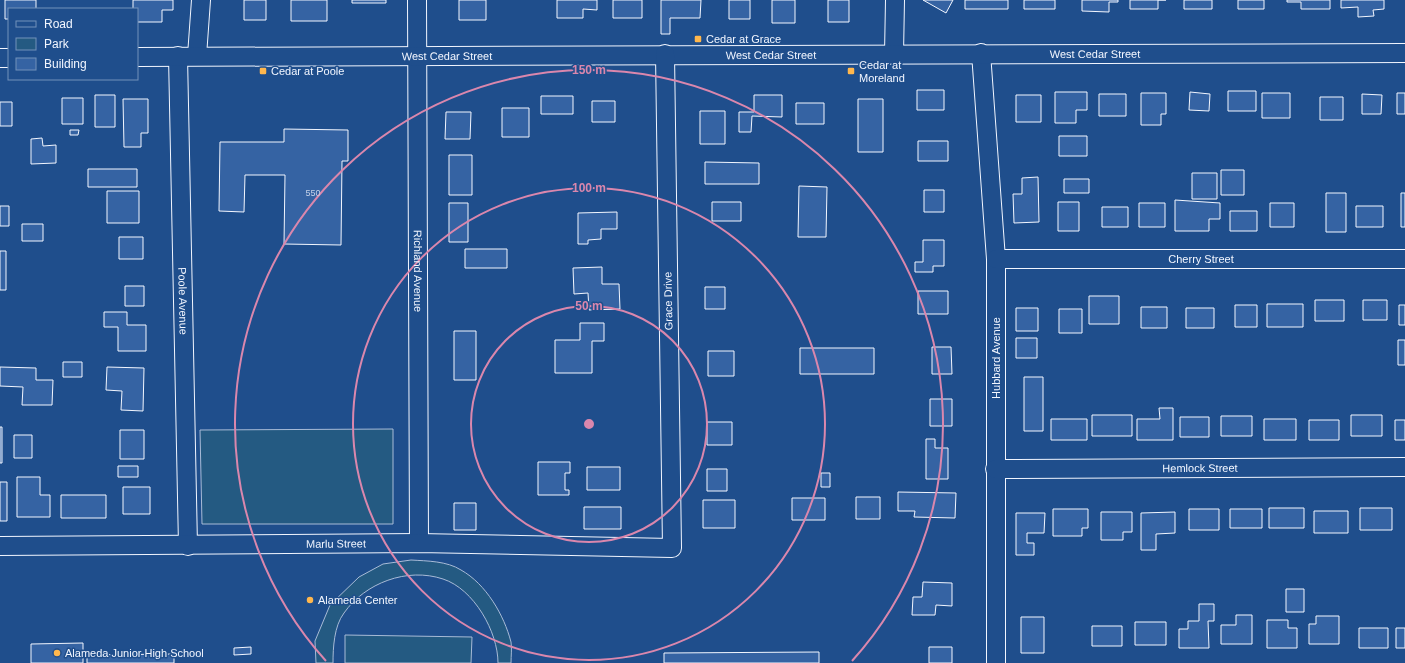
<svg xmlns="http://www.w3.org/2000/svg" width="1405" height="663" viewBox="0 0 1405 663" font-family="Arial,sans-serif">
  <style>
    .green { fill: #245a82; stroke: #a8bbd7 }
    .building { fill: #3563a3; stroke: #f2f6ff }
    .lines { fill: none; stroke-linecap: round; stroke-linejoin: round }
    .minor-casing { stroke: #f2f6ff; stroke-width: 20 }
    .minor { stroke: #1f4e8c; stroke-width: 18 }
    .ring { fill: none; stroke: #da87ad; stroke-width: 2 }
    .poi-dot { fill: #ffb74d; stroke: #1f4e8c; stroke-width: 1.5 }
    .labels { text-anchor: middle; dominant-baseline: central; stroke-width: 3; stroke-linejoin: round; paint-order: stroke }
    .number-label { font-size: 9px; fill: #c3d1e8 }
    .poi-label { font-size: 11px; fill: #f2f6ff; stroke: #1f4e8c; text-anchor: start }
    .street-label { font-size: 11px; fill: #f2f6ff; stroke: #1f4e8c }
    .centre { fill: #da87ad; stroke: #1f4e8c; stroke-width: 2 }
    .ring-label { font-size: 12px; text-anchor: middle; font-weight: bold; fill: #da87ad; stroke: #1f4e8c; stroke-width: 3; stroke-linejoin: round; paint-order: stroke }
  </style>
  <rect width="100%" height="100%" fill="#1f4e8c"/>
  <path class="green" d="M393,429V524H202L200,430Z
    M411,560C427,561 447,561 461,570C486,584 504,615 511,642C512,648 511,656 511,663H498C498,632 474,589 443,579C407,567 365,583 344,613C334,626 333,648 333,663H316L315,641L330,605L359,577L383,564Z
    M345,635L472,637L471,663H345Z"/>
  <path class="building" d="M5,0H36V9H9V19H5Z
    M133,0H173V10H162V22H137V9H133Z
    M244,0H266V20H244Z
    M291,0H327V21H291Z
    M352,0H386V3H352Z
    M459,0H486V20H459Z
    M557,0H597V10L583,9V18H557Z
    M613,0H642V18H613Z
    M661,0H701L700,18H670V34H661Z
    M729,0H750V19H729Z
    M772,0H795V23H772Z
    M828,0H849V22H828Z
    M923,0H953L946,13Z
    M965,0H1008V9H965Z
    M1024,0H1055V9H1024Z
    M1082,0H1118V2H1109V12L1082,11Z
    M1130,0H1166H1158V9H1130Z
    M1184,0H1212V9H1184Z
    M1238,0H1264V9H1238Z
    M1287,0H1330V9H1301V2H1287Z
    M1341,0H1384V9L1373,10L1374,16L1358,17V7L1341,8Z
    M917,90H944V110H917Z
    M1228,91H1256V111H1228Z
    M1055,92H1087V110H1076V123H1055Z
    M1190,92L1210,94L1209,111L1189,110Z
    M1141,93H1166V114H1161V125H1141Z
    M1262,93H1290V118H1262Z
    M1397,93H1405V114H1397Z
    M1099,94H1126V116H1099Z
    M1362,94L1382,95L1381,114H1362Z
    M95,95H115V127H95Z
    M754,95H782V117L752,116L751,132H739V112H754Z
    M1016,95H1041V122H1016Z
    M541,96H573V114H541Z
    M1320,97H1343V120H1320Z
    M62,98H83V124H62Z
    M123,99H148V133H141V147H124Z
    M858,99H883V152H858Z
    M592,101H615V122H592Z
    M0,102H12V126H0Z
    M796,103H824V124H796Z
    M502,108H529V137H502Z
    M700,111H725V144H700Z
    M446,112H471L470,139H445Z
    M284,129L348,130V161H342L341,245L284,244L285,175H245L244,212L219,211L220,142H284Z
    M70,130H79L78,135H70Z
    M1059,136H1087V156H1059Z
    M42,138L43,146L56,145V163L31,164V139Z
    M918,141H948V161H918Z
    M449,155H472V195H449Z
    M705,162L759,163V184H705Z
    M88,169H137V187H88Z
    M1221,170H1244V195H1221Z
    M1192,173H1217V199H1192Z
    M1038,177L1039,222L1014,223L1013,194H1022V178Z
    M1064,179H1089V193H1064Z
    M799,186L827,187L826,237H798Z
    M924,190H944V212H924Z
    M107,191H139V223H107Z
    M1326,193H1346V232H1326Z
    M1401,193H1405V227H1401Z
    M1175,200L1220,203V219H1209V231H1175Z
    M712,202H741V221H712Z
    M1058,202H1079V231H1058Z
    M449,203H468V242H449Z
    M1139,203H1165V227H1139Z
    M1270,203H1294V227H1270Z
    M0,206H9V226H0Z
    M1356,206H1383V227H1356Z
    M1102,207H1128V227H1102Z
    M1230,211H1257V231H1230Z
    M617,212V229H601V239L588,240V244H578V213Z
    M22,224H43V241H22Z
    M119,237H143V259H119Z
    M923,240H944V266H933V272H915V262H923Z
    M465,249H507V268H465Z
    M0,251H6V290H0Z
    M602,267V284H619L620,309L589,310L588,293L574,294L573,268Z
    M125,286H144V306H125Z
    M705,287H725V309H705Z
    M918,291H948V314H918Z
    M1089,296H1119V324H1089Z
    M1315,300H1344V321H1315Z
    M1363,300H1387V320H1363Z
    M1267,304H1303V327H1267Z
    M1235,305H1257V327H1235Z
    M1399,305H1405V325H1399Z
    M1141,307H1167V328H1141Z
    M1016,308H1038V331H1016Z
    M1186,308H1214V328H1186Z
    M1059,309H1082V333H1059Z
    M104,312H127V325H146V351H118V327H104Z
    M580,323H604V341H592V373H555V340H580Z
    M454,331H476V380H454Z
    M1016,338H1037V358H1016Z
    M1398,340H1405V365H1398Z
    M932,347H951L952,374H932Z
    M800,348H874V374H800Z
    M708,351H734V376H708Z
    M63,362H82V377H63Z
    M0,367L36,368V380H53L52,405H22L23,387L0,386Z
    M107,367L144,368L143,411L121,410L122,391L106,390Z
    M1024,377H1043V431H1024Z
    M930,399H952V426H930Z
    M1159,408H1173V440H1137V419H1160Z
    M1092,415H1132V436H1092Z
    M1351,415H1382V436H1351Z
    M1221,416H1252V436H1221Z
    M1180,417H1209V437H1180Z
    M1051,419H1087V440H1051Z
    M1264,419H1296V440H1264Z
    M1309,420H1339V440H1309Z
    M1395,420H1405V440H1395Z
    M707,422H732V445H707Z
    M0,427H2V463H0Z
    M120,430H144V459H120Z
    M14,435H32V458H14Z
    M926,439H935V448H948V479H926Z
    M538,462H570V473H565V490H569V495H538Z
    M118,466H138V477H118Z
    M587,467H620V490H587Z
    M707,469H727V491H707Z
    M821,473H830V487H821Z
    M17,477H40V495H50V517H17Z
    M0,482H7V521H0Z
    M123,487H150V514H123Z
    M898,492L956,493L955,518L914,517L915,511H898Z
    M61,495H106V518H61Z
    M856,497H880V519H856Z
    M792,498H825V520H792Z
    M703,500H735V528H703Z
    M454,503H476V530H454Z
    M584,507H621V529H584Z
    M1269,508H1304V528H1269Z
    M1360,508H1392V530H1360Z
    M1053,509H1088V528H1082V536H1053Z
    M1189,509H1219V530H1189Z
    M1230,509H1262V528H1230Z
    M1314,511H1348V533H1314Z
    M1101,512H1132V532H1123V540H1101Z
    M1175,512V533L1156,534V550H1141V513Z
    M1016,513H1045L1044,533H1027V543H1034V555H1016Z
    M923,582L952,583V606L936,605L935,615H912L913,597H922Z
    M1286,589H1304V612H1286Z
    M1199,604H1214V621H1208L1209,648H1179V629H1188V621H1199Z
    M1236,615H1252V644H1221V625H1236Z
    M1316,616H1339V644H1309V624H1316Z
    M1021,617H1044V653H1021Z
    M1267,620H1288V628H1297V648H1267Z
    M1135,622H1166V645H1135Z
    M1092,626H1122V646H1092Z
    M1359,628H1388V648H1359Z
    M1396,628H1405V648H1396Z
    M83,643V663H31V644Z
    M251,647V654L234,655V648Z
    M929,647H952V663H929Z
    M819,652V663H664V653Z
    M174,654V663H87V655Z"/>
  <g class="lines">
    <g class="minor-casing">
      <g id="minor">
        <path id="s1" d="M417,0L419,543"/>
        <path d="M981,53L996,259V663"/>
        <path d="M894,54L895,0"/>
        <path id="s2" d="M178,56L188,546"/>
        <path d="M197,56L201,0"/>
        <path id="s3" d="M137,57L1405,53"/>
        <path d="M0,58H9"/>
        <path id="s4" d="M996,259H1405"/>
        <path id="s5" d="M995,469L1405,467"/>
        <path id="s6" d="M0,546L419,543L672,548L665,54"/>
      </g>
    </g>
    <use href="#minor" class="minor"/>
  </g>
  <g class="ring">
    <circle cx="589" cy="424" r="118"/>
    <circle cx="589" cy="424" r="236"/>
    <path d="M326 661A354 354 0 1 1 852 661"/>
  </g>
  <g class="poi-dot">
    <rect x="694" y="35" width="8" height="8" rx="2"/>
    <rect x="259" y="67" width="8" height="8" rx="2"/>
    <rect x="847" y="67" width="8" height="8" rx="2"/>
    <circle cx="310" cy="600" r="4"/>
    <circle cx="57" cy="653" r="4"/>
  </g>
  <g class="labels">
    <g class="number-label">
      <text x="313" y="193">550</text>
    </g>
    <g class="poi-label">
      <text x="706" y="39">Cedar at Grace</text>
      <text x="859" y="65">Cedar at<tspan x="859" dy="13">Moreland</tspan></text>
      <text x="271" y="71">Cedar at Poole</text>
      <text x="318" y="600">Alameda Center</text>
      <text x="65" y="653">Alameda Junior High School</text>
    </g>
    <g class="street-label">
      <text stroke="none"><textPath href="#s3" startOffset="958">West Cedar Street</textPath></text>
      <text stroke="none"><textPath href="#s3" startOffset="634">West Cedar Street</textPath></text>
      <text stroke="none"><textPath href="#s3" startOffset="310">West Cedar Street</textPath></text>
      <text stroke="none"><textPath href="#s4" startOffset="205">Cherry Street</textPath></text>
      <text stroke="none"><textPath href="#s1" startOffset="271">Richland Avenue</textPath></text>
      <text stroke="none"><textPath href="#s2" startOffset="245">Poole Avenue</textPath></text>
      <text transform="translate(668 301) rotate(-91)">Grace Drive</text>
      <text transform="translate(996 358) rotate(-90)">Hubbard Avenue</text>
      <text stroke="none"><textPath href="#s5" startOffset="205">Hemlock Street</textPath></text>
      <text stroke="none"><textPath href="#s6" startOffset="336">Marlu Street</textPath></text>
    </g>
  </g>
  <circle cx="589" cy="424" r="6" class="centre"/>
  <g class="ring-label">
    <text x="589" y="74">150 m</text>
    <text x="589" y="192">100 m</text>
    <text x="589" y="310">50 m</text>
  </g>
  <rect x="8" y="8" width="130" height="72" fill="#1f4e8c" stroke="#7391ba"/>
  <rect x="16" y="21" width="20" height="6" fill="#1f4e8c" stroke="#7391ba"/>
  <text x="44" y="28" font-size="12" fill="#f2f6ff">Road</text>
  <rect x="16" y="38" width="20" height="12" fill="#245a82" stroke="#7391ba"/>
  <text x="44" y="48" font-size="12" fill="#f2f6ff">Park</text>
  <rect x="16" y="58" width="20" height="12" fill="#3563a3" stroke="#7391ba"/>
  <text x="44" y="68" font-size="12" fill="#f2f6ff">Building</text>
</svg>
